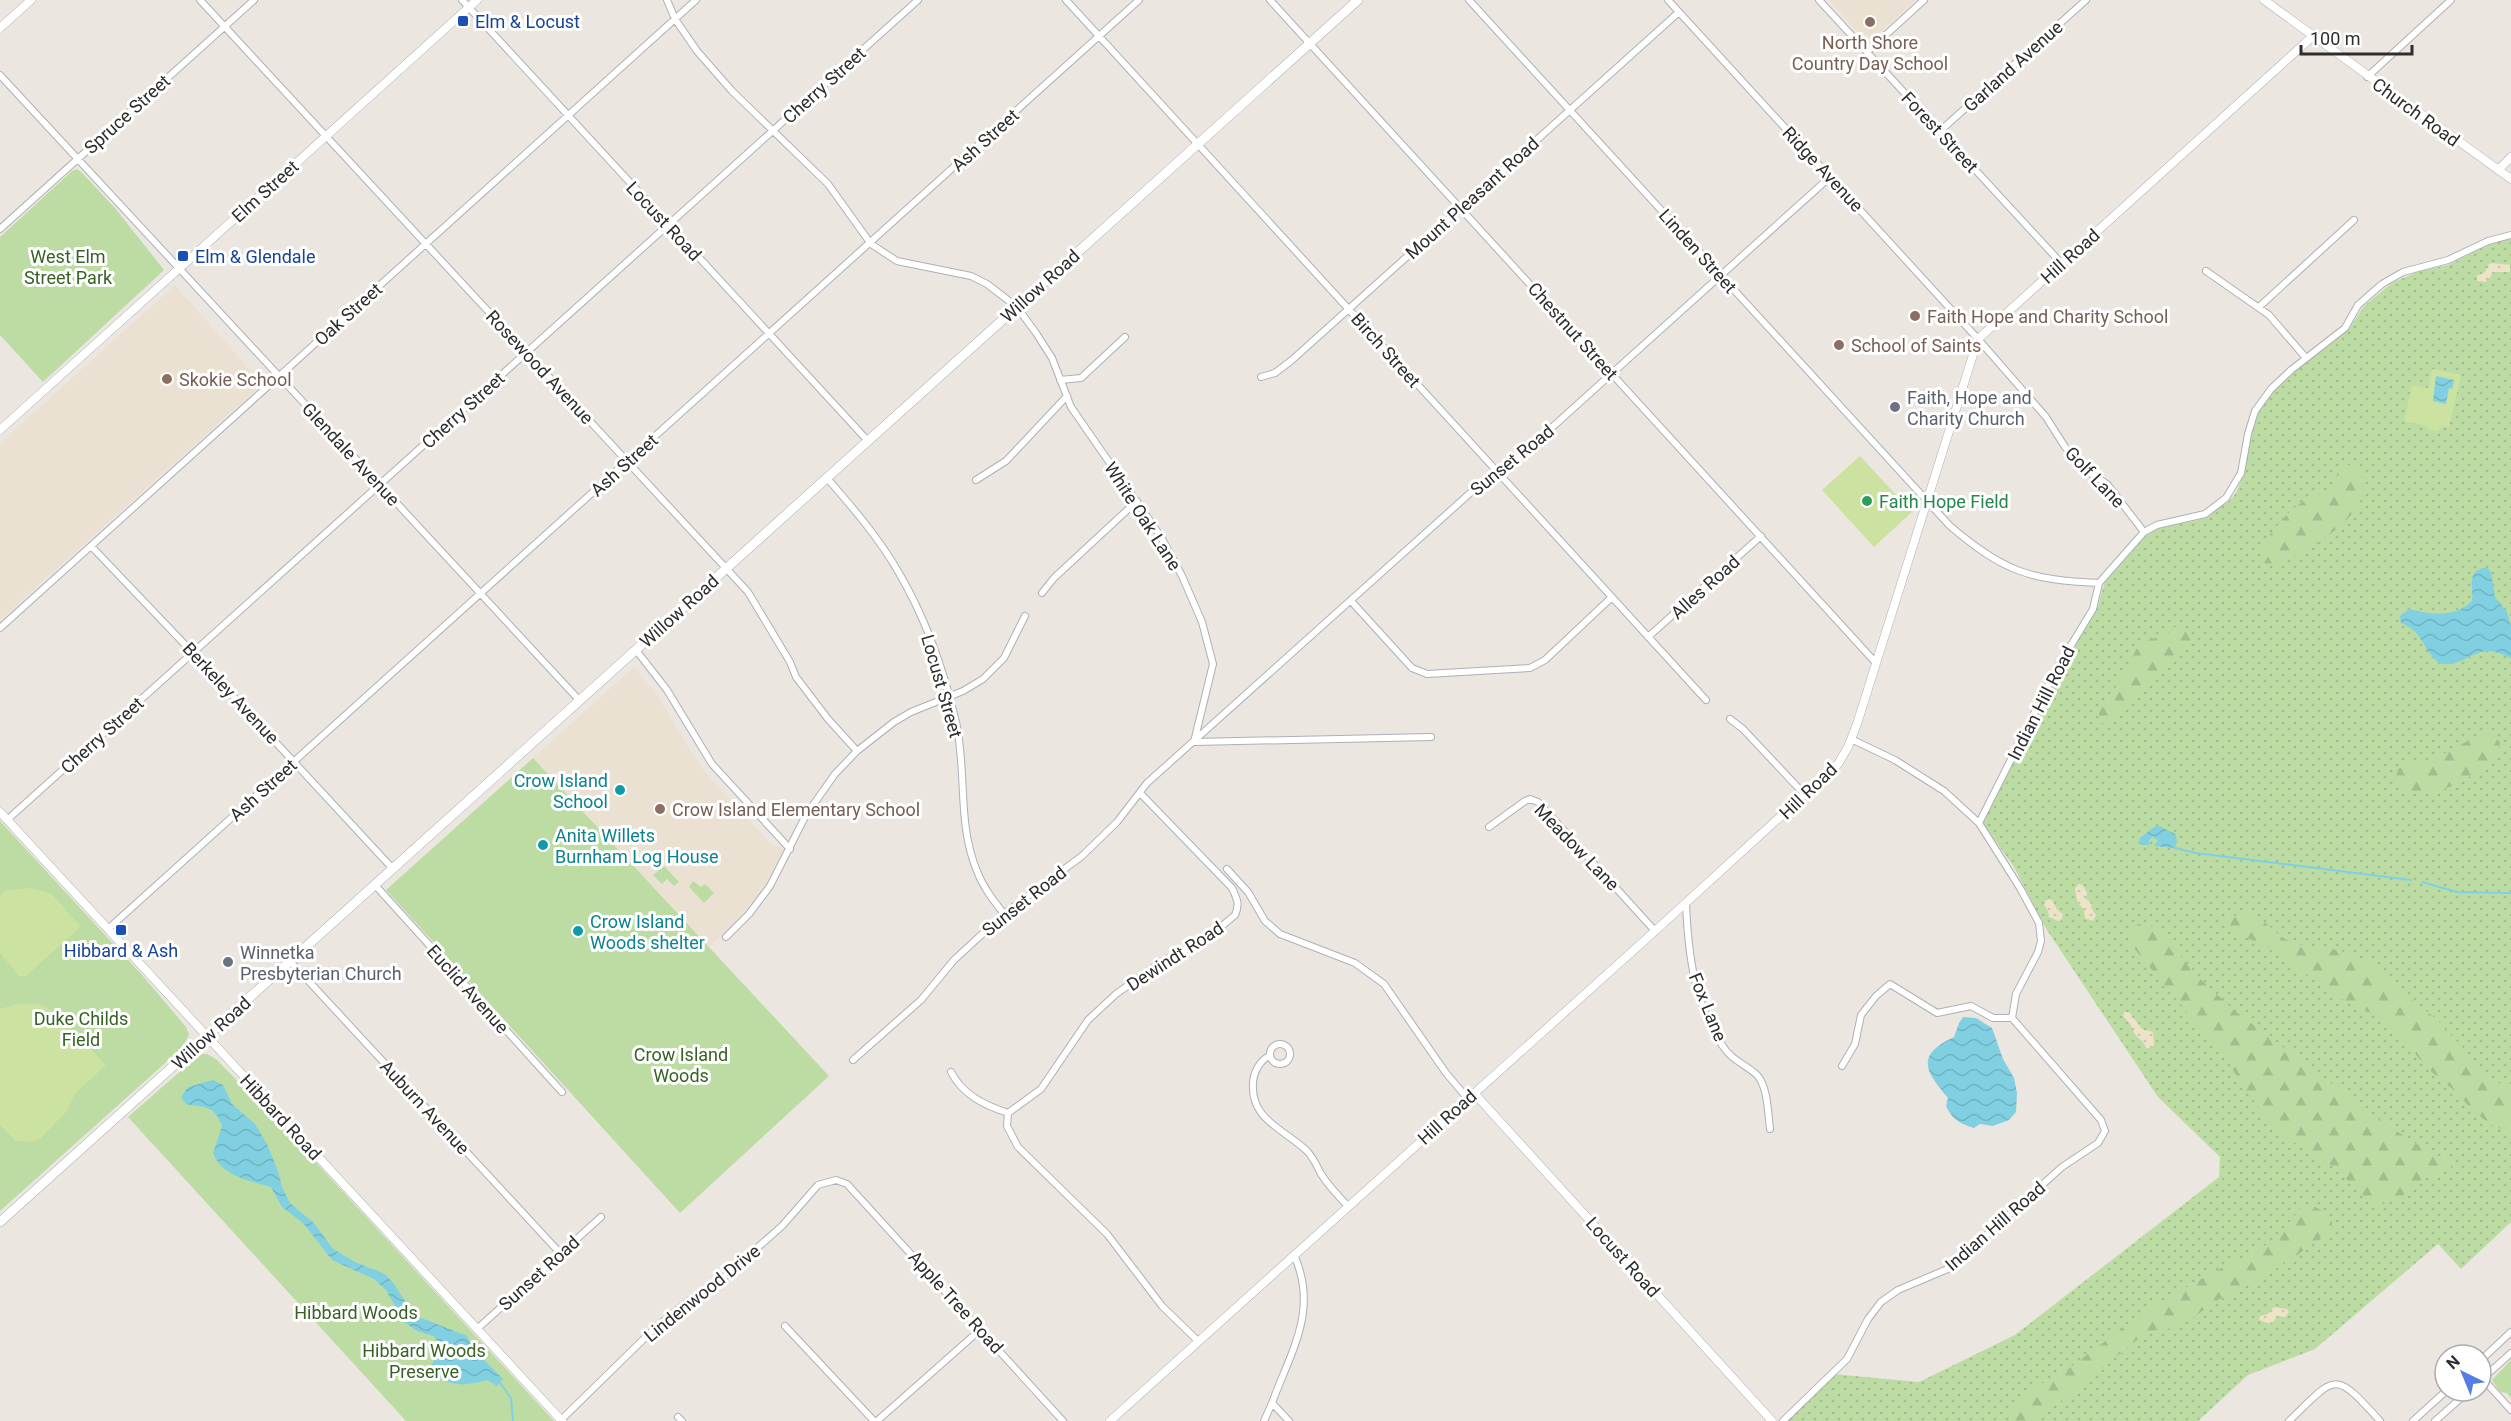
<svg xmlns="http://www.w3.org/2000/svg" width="2511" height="1421" viewBox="0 0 2511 1421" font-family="Roboto,sans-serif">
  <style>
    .education { fill: #ebe1d3 }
    .grass { fill: url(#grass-dots) }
    .forest { fill: url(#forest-firs) }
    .sand { fill: url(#sand-dots) }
    .park { fill: #bcdca4 }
    .pitch { fill: #cce2a1 }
    .water { fill: url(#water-waves) }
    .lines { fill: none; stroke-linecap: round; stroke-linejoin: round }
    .stream { stroke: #81d0e1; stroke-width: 2 }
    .minor-casing { stroke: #adb0b7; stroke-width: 8 }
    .tertiary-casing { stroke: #adb0b7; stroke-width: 9 }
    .secondary-casing { stroke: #adb0b7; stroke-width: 10 }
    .minor { stroke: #fff; stroke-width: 6 }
    .tertiary { stroke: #fff; stroke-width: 8 }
    .secondary { stroke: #fff; stroke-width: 9 }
    .transit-dot { fill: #1a4fb4; stroke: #fff; stroke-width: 2 }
    .education-dot { fill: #8d6e63; stroke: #fff; stroke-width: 2 }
    .worship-dot { fill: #6b7280; stroke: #fff; stroke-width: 2 }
    .leisure-dot { fill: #2e9e5b; stroke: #fff; stroke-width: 2 }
    .culture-dot { fill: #0f9aa8; stroke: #fff; stroke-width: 2 }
    .labels { text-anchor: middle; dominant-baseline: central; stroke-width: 6; stroke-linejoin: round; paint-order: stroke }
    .transit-label { font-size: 18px; fill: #164399; stroke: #fff; text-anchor: start }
    .education-label { font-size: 18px; fill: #785e54; stroke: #fff; text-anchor: start }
    .street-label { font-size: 18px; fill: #2d2d2d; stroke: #fff }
    .park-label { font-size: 18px; fill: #376224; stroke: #fff }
    .worship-label { font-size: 18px; fill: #5b616d; stroke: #fff; text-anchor: start }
    .leisure-label { font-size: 18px; fill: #27864d; stroke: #fff; text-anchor: start }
    .culture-label { font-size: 18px; fill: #0d838f; stroke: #fff; text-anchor: start }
  </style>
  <defs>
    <pattern id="grass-dots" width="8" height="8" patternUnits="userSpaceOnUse" patternTransform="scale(1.5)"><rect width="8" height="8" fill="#bcdca4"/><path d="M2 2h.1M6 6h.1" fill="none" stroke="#a2bd8e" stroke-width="1.8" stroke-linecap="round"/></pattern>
    <pattern id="forest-firs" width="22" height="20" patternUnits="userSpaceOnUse" patternTransform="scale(1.5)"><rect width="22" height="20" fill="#bcdca4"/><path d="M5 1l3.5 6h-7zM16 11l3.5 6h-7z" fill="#a2bd8e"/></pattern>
    <pattern id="sand-dots" width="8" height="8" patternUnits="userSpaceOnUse" patternTransform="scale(1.5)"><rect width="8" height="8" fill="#ede4c8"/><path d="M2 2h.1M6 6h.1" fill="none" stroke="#ccc4ac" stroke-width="1.8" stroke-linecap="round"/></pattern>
    <pattern id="water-waves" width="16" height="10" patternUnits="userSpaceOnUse" patternTransform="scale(1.5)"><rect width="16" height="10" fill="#81d0e1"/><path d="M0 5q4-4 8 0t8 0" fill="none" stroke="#70b3c1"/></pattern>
  </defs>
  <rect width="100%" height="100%" fill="#ece6e1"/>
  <path class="education" d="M1829,0H1915L1868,44Z
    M175,285L262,384L0,620V443Z
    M634,667L656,693L694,756L710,778L772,845L783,848V855L779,863L756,899L734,924L709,947L533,758Z"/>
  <path class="grass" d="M2511,239V1222L2461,1269L2438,1244L2315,1349L2248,1375L2198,1421H1787L1833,1374L1919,1382L2015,1335L2219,1177L2220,1157L2158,1097L2045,927L2014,867L1984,825V819L2062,667L2098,606L2105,581L2147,535L2161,527L2199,520L2228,502L2236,493L2244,473L2248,444L2255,420L2260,409L2274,391L2295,370L2349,329L2364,306L2392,283L2419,271L2448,265L2490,244Z"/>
  <path class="forest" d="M2350,465C2403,497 2292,570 2262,563L2260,550C2269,534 2288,510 2304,501C2323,488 2333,501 2338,469Z
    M2175,627C2184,627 2189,629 2192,638C2185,650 2172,659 2162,669C2143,688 2128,710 2104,724L2099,720V709L2119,683L2137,648L2144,641L2166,635Z
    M2490,734L2500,742L2499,755C2485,770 2437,799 2415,794C2408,792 2400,786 2395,781L2398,769C2410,760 2420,763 2433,758C2452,752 2471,735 2490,734Z
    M2242,914H2255L2283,938L2296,944L2338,950L2365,960L2436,1019L2492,1079L2511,1090V1132L2504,1131L2492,1125L2475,1113L2456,1092L2427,1068L2403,1039L2379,1017L2342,999L2268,948L2227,928L2226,918Z
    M2145,922L2163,935L2199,978L2235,1011L2384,1123L2423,1148L2451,1162V1169L2429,1175L2399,1198L2375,1207L2335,1168L2299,1146L2273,1126L2243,1087L2228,1061L2128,941V932L2136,925Z
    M2313,1206L2323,1211L2332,1219V1229L2292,1259L2256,1281L2218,1300L2187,1322L2174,1328L2155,1330L2134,1342L2075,1391L2033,1421H2012V1408L2020,1399L2041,1384L2064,1372L2151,1307L2232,1262L2256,1252L2277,1237L2302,1207Z"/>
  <path class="sand" d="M2492,263L2510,265V272H2494L2486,282L2477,281V276L2485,272L2488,265Z
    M2078,884L2083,885L2087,893L2086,899L2092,903L2091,908L2096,915L2093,921L2085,918L2084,909L2078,904L2075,889Z
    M2049,899L2053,901L2057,910L2063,914L2061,922L2049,917L2048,911L2044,905L2045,901Z
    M2125,1011L2130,1013L2142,1029L2153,1032L2154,1044L2152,1048H2146C2143,1038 2137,1040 2134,1032C2129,1021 2131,1025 2123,1016Z
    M2274,1307L2287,1309L2289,1312L2285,1317L2278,1316L2271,1324L2259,1320L2260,1316L2268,1314Z"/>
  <path class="park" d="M77,169L82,173L115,208L164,270L43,382L0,335V237L72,171Z
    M533,758L829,1076L680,1213L386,890Z
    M0,821L142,975L186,1027L189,1035L183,1047L0,1211Z
    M664,866L679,882L674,886L667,879L662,884L653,875Z
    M693,881L701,887L705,884L714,893L704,903L689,887Z
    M200,1054H207L216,1059L311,1157L554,1421H406L128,1117Z
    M2511,1360V1398L2507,1393L2500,1392L2492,1380Z"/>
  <path class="pitch" d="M2432,369L2461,375L2449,427L2444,426L2437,431L2429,430L2426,426L2404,421L2412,385L2428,388Z
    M1860,456L1912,512L1874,547L1822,490Z
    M30,888L50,893L81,926L26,976H19L0,953V896L5,891Z
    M17,1004H39L55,1012L106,1065L75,1094L66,1112L40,1139L32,1142L15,1141L0,1124V1009Z"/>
  <path class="water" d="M2436,376L2454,380L2452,389L2449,388L2446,404L2433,401Z
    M2486,567L2491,572L2495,597L2507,612L2511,626V658C2504,655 2496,651 2488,651C2470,652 2458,669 2439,663C2421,648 2424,632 2401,623L2400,616L2409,609C2431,615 2454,618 2472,601C2474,587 2465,572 2486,567Z
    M2157,825L2175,834L2177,840L2175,848L2154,846L2158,840L2153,837L2149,840V845L2138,844L2140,838Z
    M1963,1017L1976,1018L1992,1028L2003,1059L2014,1078L2017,1093L2016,1112L2009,1120L1993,1126L1980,1124L1974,1128C1961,1124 1952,1120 1946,1106L1948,1098C1925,1071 1915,1055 1954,1037L1959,1023Z
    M213,1080L223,1085L232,1104L255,1124L267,1144L278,1171L282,1187L290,1203L314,1223L333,1249L355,1262L385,1274L394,1284L414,1315L467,1336L474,1350L503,1379L497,1386L487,1380C470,1385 453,1387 437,1377L431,1365L439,1354L440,1344L433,1336L417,1331L404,1322L386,1290L374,1279L332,1260L303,1223L282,1207L271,1187C249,1180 222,1177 213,1153L222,1126C214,1105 206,1108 186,1104L181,1097L188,1087Z"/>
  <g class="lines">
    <path class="stream" d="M2175,848L2196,853L2411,880
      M2422,882L2457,892L2511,893
      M498,1380L511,1398L513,1421"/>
    <g class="minor-casing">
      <path id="minor" d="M200,0L748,592L790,662L796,677L828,719L857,751
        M462,0L868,441
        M667,0L675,19L697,51L732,91L828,184L871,244L897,261L971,276L987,284L1017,307L1036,333L1052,358L1071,407L1161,537L1182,576L1202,622L1213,664L1194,742L1431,737
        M1066,0L1706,700
        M1270,0L1876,663
        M1469,0L1950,526C2004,572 2030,580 2099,583
        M1668,0L1978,339L2046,417L2065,447L2085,470L2107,484L2144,532
        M1819,0L2062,264
        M1867,52L1924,0
        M0,75L580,701
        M2367,77L2451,0
        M1940,131L2086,0
        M0,229L254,0
        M2206,271L2269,315L2306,358
        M2259,307L2354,220
        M1261,377L1275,373L1292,360L1679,12
        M1060,380L1081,378L1125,337
        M827,478C853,508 879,538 899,573C926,619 944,671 956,722C967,771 957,824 977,871C983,887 993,900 1004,914
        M976,480L1006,461L1067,396
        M91,546L193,653L393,869
        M1042,593L1054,578L1137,501
        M1351,601L1412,668L1427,674L1530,668L1545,660L1612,597
        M0,628L696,0
        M1648,637L1761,536
        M636,650L667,690L712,764L790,849
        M1730,719L1743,729L1805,795
        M7,820L918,0
        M1979,823L2056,670L2093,609L2099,583L2144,532L2157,525L2205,514L2226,498L2241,473L2248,434L2255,411L2271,389L2291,370L2345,328L2358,305L2382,284L2403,272L2448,260L2488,241L2511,235
        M1489,827L1525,801L1530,799L1538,802L1655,931
        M1227,869L1248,892L1265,921L1280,934L1355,963L1384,984L1446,1073L1468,1099
        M375,885L562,1092
        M1686,903C1688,953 1694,1003 1722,1045C1731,1060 1745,1064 1757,1075C1768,1087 1768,1114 1770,1129
        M108,929L1139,0
        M726,937L749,914L770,886L806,815L835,774L857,751L894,722L911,712L963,691L983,679L1004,658L1025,616
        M290,961L560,1253
        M1270 1054a10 10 0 1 1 20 0a10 10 0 1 1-20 0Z
        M1269,1056C1260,1061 1254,1071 1253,1082C1250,1120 1284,1129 1307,1151C1313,1157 1317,1166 1321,1174C1329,1186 1338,1196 1348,1206
        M853,1060L921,1000L954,960L1004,914L1082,856L1117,822L1147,783L1488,477L1508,467L1830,177
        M1842,1066L1855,1044L1861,1015L1876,996L1890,984L1937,1013L1971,1006L1993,1018H2012
        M951,1072C963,1095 984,1105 1008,1113L1007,1126L1018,1147L1107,1234L1162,1306L1198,1341
        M1008,1113L1041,1089L1088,1020L1116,994L1161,962L1204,941L1235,915C1240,904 1237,899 1232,888L1141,794
        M785,1326L874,1421
        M477,1329L601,1217
        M2481,1360L2511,1332
        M2483,1379L2511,1410
        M2481,1380L2511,1353
        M678,1417L682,1421
        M561,1420L655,1328L687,1302L723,1278L782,1226L818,1185L836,1180L847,1184L1063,1421
        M877,1421L981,1329
        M1264,1421L1272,1403
        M1289,1421L1272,1403C1291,1351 1319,1310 1294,1255
        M1783,1421L1847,1359L1868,1319L1881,1302L1898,1290L1950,1268L2062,1167L2098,1143L2105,1131L2101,1120L2012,1018L2016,994L2038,952L2041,941L2039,923L2020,888L1979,823L1944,791L1895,760L1851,739
        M2289,1421C2337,1375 2333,1369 2380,1421
        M2413,1421L2446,1391
        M2435,1421L2469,1391"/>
    </g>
    <g class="tertiary-casing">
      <path id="tertiary" d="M2264,0L2511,179
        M0,28L31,0
        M2498,170L2511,157
        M0,430L477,0
        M0,812L562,1421
        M1474,1093L1772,1421
        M1110,1421L1655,931L1838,764L1848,747L1857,724L1978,339L2313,36"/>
    </g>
    <g class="secondary-casing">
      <path id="secondary" d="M0,1222L1358,0"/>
    </g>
    <use href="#minor" class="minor"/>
    <use href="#tertiary" class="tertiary"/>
    <use href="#secondary" class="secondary"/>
  </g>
  <g class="transit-dot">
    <rect x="457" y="15" width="12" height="12" rx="3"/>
    <rect x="177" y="250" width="12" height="12" rx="3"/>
    <rect x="115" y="924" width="12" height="12" rx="3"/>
  </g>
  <g class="education-dot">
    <circle cx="1870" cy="22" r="6"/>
    <circle cx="1915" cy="316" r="6"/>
    <circle cx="1839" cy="345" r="6"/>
    <circle cx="167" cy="379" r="6"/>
    <circle cx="660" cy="809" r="6"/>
  </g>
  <g class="worship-dot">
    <circle cx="1895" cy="407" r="6"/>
    <circle cx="228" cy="962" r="6"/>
  </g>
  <circle class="leisure-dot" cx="1867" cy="501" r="6"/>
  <g class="culture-dot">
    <circle cx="620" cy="790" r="6"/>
    <circle cx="543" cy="845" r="6"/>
    <circle cx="578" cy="931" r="6"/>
  </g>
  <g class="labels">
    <g class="transit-label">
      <text x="475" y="21">Elm &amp; Locust</text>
      <text x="195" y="256">Elm &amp; Glendale</text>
      <text x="121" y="950" text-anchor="middle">Hibbard &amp; Ash</text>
    </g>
    <g class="education-label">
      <text x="1870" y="42" text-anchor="middle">North Shore<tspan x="1870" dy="21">Country Day School</tspan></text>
      <text x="1927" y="316">Faith Hope and Charity School</text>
      <text x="1851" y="345">School of Saints</text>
      <text x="179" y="379">Skokie School</text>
      <text x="672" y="809">Crow Island Elementary School</text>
    </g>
    <g class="street-label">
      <text transform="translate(2013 66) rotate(-42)">Garland Avenue</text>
      <text transform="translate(824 85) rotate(-42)">Cherry Street</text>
      <text transform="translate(2416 112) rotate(36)">Church Road</text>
      <text transform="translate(127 114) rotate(-42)">Spruce Street</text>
      <text transform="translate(1940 132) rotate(47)">Forest Street</text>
      <text transform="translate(985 140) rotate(-42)">Ash Street</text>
      <text transform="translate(1823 169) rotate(47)">Ridge Avenue</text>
      <text transform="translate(265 191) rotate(-42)">Elm Street</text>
      <text transform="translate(1472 198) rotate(-42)">Mount Pleasant Road</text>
      <text transform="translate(664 221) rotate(47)">Locust Road</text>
      <text transform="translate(1698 251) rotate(48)">Linden Street</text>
      <text transform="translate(2070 256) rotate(-42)">Hill Road</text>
      <text transform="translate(1040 286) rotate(-42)">Willow Road</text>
      <text transform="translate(348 314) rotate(-42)">Oak Street</text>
      <text transform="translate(1573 331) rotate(48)">Chestnut Street</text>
      <text transform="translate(1386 350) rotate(48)">Birch Street</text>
      <text transform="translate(540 367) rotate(47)">Rosewood Avenue</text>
      <text transform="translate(463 410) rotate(-42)">Cherry Street</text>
      <text transform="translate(351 454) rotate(47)">Glendale Avenue</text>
      <text transform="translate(1512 460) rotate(-39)">Sunset Road</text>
      <text transform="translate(624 465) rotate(-42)">Ash Street</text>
      <text transform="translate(2095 477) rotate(46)">Golf Lane</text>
      <text transform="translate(1143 516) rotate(57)">White Oak Lane</text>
      <text transform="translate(1705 587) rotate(-42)">Alles Road</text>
      <text transform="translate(679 611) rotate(-42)">Willow Road</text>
      <text transform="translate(942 686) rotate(74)">Locust Street</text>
      <text transform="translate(231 693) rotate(47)">Berkeley Avenue</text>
      <text transform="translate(2041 703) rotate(-63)">Indian Hill Road</text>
      <text transform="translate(102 735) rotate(-42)">Cherry Street</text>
      <text transform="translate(263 790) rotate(-42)">Ash Street</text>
      <text transform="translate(1808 791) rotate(-44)">Hill Road</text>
      <text transform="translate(1577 847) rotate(46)">Meadow Lane</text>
      <text transform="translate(1024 901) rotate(-38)">Sunset Road</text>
      <text transform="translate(1175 956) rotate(-33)">Dewindt Road</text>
      <text transform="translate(468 989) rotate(48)">Euclid Avenue</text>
      <text transform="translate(1708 1007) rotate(68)">Fox Lane</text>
      <text transform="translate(211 1033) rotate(-42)">Willow Road</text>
      <text transform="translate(425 1107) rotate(47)">Auburn Avenue</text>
      <text transform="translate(281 1117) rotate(47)">Hibbard Road</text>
      <text transform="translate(1447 1117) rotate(-42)">Hill Road</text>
      <text transform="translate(1995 1226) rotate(-41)">Indian Hill Road</text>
      <text transform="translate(1623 1257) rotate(48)">Locust Road</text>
      <text transform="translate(539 1273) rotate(-42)">Sunset Road</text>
      <text transform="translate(702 1293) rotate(-39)">Lindenwood Drive</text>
      <text transform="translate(956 1302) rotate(48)">Apple Tree Road</text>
    </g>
    <g class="park-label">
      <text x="68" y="256">West Elm<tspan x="68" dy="21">Street Park</tspan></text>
      <text x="81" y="1018">Duke Childs<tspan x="81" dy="21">Field</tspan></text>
      <text x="681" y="1054">Crow Island<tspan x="681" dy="21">Woods</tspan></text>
      <text x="356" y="1312">Hibbard Woods</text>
      <text x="424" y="1350">Hibbard Woods<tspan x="424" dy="21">Preserve</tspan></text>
    </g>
    <g class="worship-label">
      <text x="1907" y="397">Faith, Hope and<tspan x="1907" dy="21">Charity Church</tspan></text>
      <text x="240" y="952">Winnetka<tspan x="240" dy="21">Presbyterian Church</tspan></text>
    </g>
    <g class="leisure-label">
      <text x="1879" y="501">Faith Hope Field</text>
    </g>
    <g class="culture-label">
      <text x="608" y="780" text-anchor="end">Crow Island<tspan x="608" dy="21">School</tspan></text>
      <text x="555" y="835">Anita Willets<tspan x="555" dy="21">Burnham Log House</tspan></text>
      <text x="590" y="921">Crow Island<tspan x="590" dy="21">Woods shelter</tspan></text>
    </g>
  </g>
  <g transform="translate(2463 1373) rotate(317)"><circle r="28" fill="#ffffff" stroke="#ababab" stroke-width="1.5"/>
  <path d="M0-4.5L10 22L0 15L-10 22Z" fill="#557de5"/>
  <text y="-9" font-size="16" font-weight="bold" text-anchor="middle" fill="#2d2d2d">N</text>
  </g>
  <path d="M2301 45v9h111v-9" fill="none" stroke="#2d2d2d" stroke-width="3"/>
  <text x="2310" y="45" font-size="18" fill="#2d2d2d" stroke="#ffffff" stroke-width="4.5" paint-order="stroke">100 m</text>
</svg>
